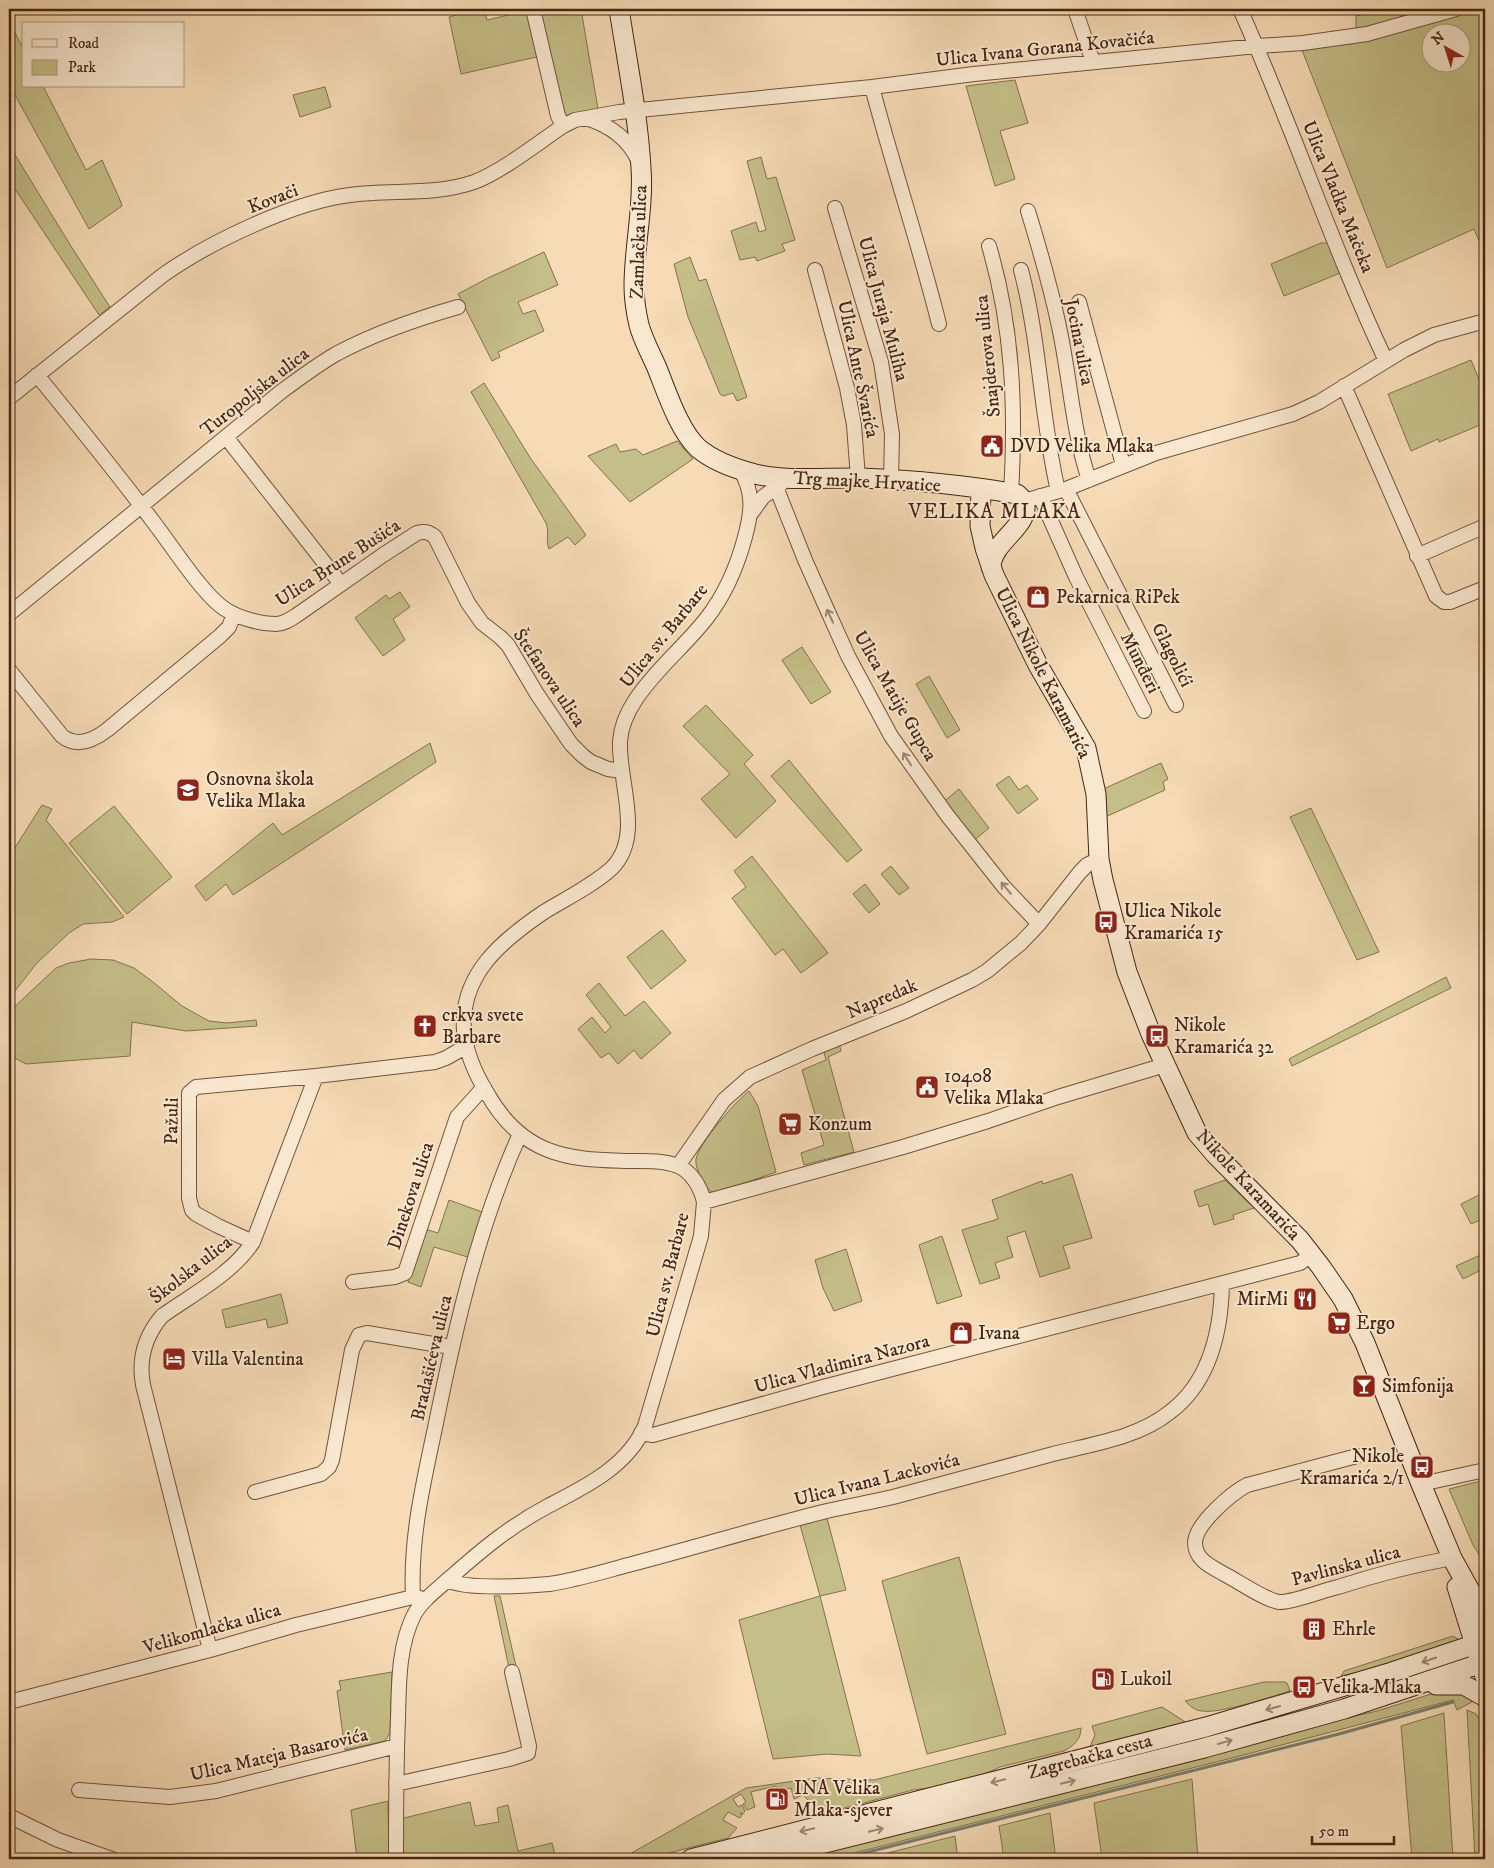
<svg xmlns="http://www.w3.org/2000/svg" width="1494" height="1868" viewBox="0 0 1494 1868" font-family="'IM FELL DW Pica',serif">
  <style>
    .green { fill: #c4be88; stroke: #85714e; fill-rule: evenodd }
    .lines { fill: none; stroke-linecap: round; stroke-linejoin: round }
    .stream { stroke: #7a7f70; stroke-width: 3 }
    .street-casing { stroke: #72523c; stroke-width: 16 }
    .secondary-casing { stroke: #462413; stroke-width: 21 }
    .street { stroke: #f9e8d0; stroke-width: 14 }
    .secondary { stroke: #f9e8d0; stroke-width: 19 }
    .oneway { stroke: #a08672 }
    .labels { text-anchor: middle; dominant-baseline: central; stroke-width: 4; stroke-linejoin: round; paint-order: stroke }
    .street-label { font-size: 19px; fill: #462413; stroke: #f9e8d0 }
    .poi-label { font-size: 19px; fill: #462413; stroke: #f9e8d0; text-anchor: start }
    .quarter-label { font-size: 21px; letter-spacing: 1px; fill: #462413; stroke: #f9e8d0 }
  </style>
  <rect width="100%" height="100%" fill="#f6dbb6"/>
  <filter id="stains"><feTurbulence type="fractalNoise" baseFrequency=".004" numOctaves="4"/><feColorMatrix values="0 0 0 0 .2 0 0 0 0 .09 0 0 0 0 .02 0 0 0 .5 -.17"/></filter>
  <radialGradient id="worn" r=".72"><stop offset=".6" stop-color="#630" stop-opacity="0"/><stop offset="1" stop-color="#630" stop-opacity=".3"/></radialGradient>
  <path class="green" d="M477,9H484L487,20L530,10L541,56L461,74L449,17Z
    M538,9H581L598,109L567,116L563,114Z
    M1384,9H1440L1356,31V16Z
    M1468,9H1485V255L1474,229L1387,268L1302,50L1357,41ZM1432,32H1462V62H1432Z
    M9,21L24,50V86H43L86,170L102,160L120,200L122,206L89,229L9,84Z
    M1015,80L1028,123L1000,131L1015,179L995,186L966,86Z
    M325,87L331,107L300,117L293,95Z
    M9,145L69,243L110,307L99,315L9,180Z
    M761,157L767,179L776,177L795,240L782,244L785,251L757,261L755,257L740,260L731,231L756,222L759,232L766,230L747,161Z
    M1321,243H1328L1340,273L1284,296L1271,264Z
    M544,252L558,285L518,302L523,314L535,310L544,331L498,352L500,357L492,361L458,294L486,279Z
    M690,257L699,281L706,279L747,397L737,401L733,393L723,396L720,394L688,317L674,264Z
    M1471,360L1485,394V423L1439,442L1438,439L1411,451L1388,394Z
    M484,383L531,459L586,535L575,545L568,537L549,549C545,539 550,534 546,523L471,392Z
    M677,441L693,459L630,502L588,456L616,444L620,452L636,449L643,455Z
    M400,592L410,607L393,619L405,640L383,656L355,618L386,595L389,599Z
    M802,647L831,692L811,704L782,660Z
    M929,676L960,730L947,738L916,684Z
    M706,705L753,755L744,764L776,801L736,838L701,799L730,774L683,726Z
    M430,743L436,762L233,895L226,884L206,901L195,886L273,823L282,835Z
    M789,760L862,850L847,862L771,776Z
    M1161,763L1168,779L1163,782L1165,790L1103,818L1101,790Z
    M1009,776L1019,790L1027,785L1038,799L1018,814L996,785Z
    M959,789L989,828L971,843L941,804Z
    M42,805L52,809L46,820L124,917L112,922L83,924L69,933L36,964L15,991L9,983V857Z
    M114,806L172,877L127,914L69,843Z
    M1311,808L1379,952L1357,960L1290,817Z
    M752,856L828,953L801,973L783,949L775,955L732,898L746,887L734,871Z
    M891,866L909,888L899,895L881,874Z
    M865,884L880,904L869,913L853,894Z
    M662,930L686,961L651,989L627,957Z
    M91,959L113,960L134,968L153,982L182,1006L209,1021L227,1023L256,1020L257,1026L186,1031L132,1022L130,1056L26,1064L9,1055V1012L56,968L69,963Z
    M1446,977L1451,988L1292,1066L1289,1059Z
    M599,983L625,1016L644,1001L671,1033L641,1059L634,1050L618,1064L609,1053L601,1058L578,1029L592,1017L605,1033L611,1027L586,995Z
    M839,1043L841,1051L828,1057L854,1152L804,1165L801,1153L824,1145L802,1070L826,1060L823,1049Z
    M749,1091L758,1106L776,1172L717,1193C709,1192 707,1188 703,1182C700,1175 695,1167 696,1159C699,1143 735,1102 749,1091Z
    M1072,1174L1092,1238L1063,1246L1070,1268L1040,1277L1025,1231L1007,1237L1013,1257L995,1263L1000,1278L980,1284L962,1230L998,1219L992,1200L1042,1181L1043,1184Z
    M1225,1180L1254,1208L1233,1215L1234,1219L1214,1225L1208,1204L1199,1207L1194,1191Z
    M1485,1192V1218L1471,1224L1461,1204Z
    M449,1200L485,1213L471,1258L434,1247L421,1287L408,1282L425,1229L438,1233Z
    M942,1236L962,1296L937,1304L919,1245Z
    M846,1249L862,1301L834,1311L823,1288L815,1260Z
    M1485,1253V1268L1463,1279L1456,1266Z
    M281,1294L288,1323L268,1328L266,1319L226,1328L222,1310Z
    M1485,1480V1564L1473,1545L1449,1489Z
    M827,1518L846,1590L820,1596L861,1756L827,1754L773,1759L739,1620L820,1596L800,1525Z
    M959,1557L1006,1734L927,1754L882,1581Z
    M494,1596H500L516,1666L509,1668Z
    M1453,1636L1458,1639L1452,1643L1389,1665L1341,1676L1344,1671Z
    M392,1672L390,1733L385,1741L345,1750L337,1691L341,1690L339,1681Z
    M1264,1682H1285L1287,1683L1290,1691C1270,1697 1220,1714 1202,1711C1194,1710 1190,1706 1185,1701Z
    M1444,1690L1468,1692L1472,1702L1457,1710L1453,1700L1236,1757L830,1859H785L1297,1729L1377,1711Z
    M1162,1707L1187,1723L1090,1747L1095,1735L1092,1726Z
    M1467,1710L1476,1714L1485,1728V1859H1475Z
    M1444,1713L1453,1859H1412L1401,1726Z
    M1081,1728C1081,1739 1074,1746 1064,1751L1000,1767L974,1779L945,1786L913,1790L829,1812L823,1811L807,1802L808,1800L803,1795L794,1799L791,1788L782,1790V1787L777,1788L776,1786L751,1792L755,1807L747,1810L743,1804L746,1802L741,1794L733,1799L738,1807L742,1805L745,1811L743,1814L740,1813L742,1815L740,1818L728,1812L723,1820L737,1828L728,1838L645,1859H621L746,1788L816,1778L874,1780Z
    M1192,1779L1198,1859H1102L1094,1803Z
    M388,1801L389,1859H357L351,1810Z
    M470,1802L475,1826L499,1822L497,1808L508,1805L518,1851L552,1843L556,1859H400V1819Z
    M1050,1813L1056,1859H1004L999,1826Z
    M955,1836L958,1859H864Z"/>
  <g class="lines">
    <path class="stream" d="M840,1859L1339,1734L1453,1702"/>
    <g class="street-casing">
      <path id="street" d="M533,9L558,116L563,126
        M1075,9L1093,62
        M1240,9C1292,125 1332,246 1386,361
        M872,87C893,167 919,244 939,324
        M586,118C609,125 629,139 639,162
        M835,208L881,362L892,434L891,480
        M1028,211C1039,247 1050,285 1058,322C1070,375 1072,429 1089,480
        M989,246C1013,327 1016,409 1011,493
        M815,270L847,388L854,425L858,478
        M1021,270C1040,342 1041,418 1058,491
        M1079,302L1123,465
        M37,375C77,424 117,473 155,524C172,546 204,596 225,609C238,618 261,624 276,624C284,624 291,619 297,615L383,555L417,533C425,531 429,532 435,537L468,603L482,623L500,637L508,645L537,694L571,744L583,756L591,762L608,769L622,771
        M1344,386L1436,596L1444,602H1450L1485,588
        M9,398L163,275C210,242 293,202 350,195C391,189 434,196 474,182C501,172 538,143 563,126L575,120L619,112L872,87L974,74L1257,46L1303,43L1367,34L1456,9
        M226,437L341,584
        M776,487L805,560L825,605L848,656L891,736L947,815L1004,887L1039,924
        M1066,489L1176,705
        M1040,496L1076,577L1144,711
        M1024,501L1066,489L1156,453L1293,414L1319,402L1404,350L1434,335L1485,321
        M750,515L763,497L782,483
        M1417,556L1485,526
        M9,614L282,391C300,378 317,365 336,354C375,333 416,319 458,307
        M9,670L62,736C77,748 94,740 107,730L220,636L229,627L234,614
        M678,1166L724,1100L750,1077L812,1049L906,1011L972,980L987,971L1021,943L1039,924L1080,872L1087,865L1099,859
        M704,1202L903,1147L988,1121L1058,1097L1165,1065
        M253,1242L218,1226L196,1214L192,1210L189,1198V1093L196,1087L316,1076
        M353,1282L395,1277L405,1273L457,1117L484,1087
        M641,1433L653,1435L823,1387L1300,1263L1312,1255
        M1357,1456L1247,1485C1232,1493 1195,1524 1195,1543C1195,1560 1212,1567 1224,1574C1238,1581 1265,1600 1279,1602C1291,1603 1324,1590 1338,1587C1375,1575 1414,1565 1452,1558
        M1421,1484L1485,1470
        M255,1492L321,1474L329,1467L332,1460L352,1350L359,1335L367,1333L451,1347
        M448,1580C464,1590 529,1586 549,1584C577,1580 605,1571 632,1564C697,1547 762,1527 827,1511C849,1506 871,1502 893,1497C946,1483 1000,1468 1053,1454C1092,1444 1138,1438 1170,1412C1210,1382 1221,1331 1222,1284
        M413,1597C410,1540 423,1484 435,1428C455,1329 478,1227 520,1134
        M210,1650L143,1385C138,1358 145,1336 162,1316C193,1294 232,1274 253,1242L316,1076L435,1062L446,1058L467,1046
        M9,1702L210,1650L296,1625L413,1597L420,1598
        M396,1784L509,1759L528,1753L529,1746L512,1672
        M79,1790L170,1797L216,1791L397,1746
        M9,1816L58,1840L112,1859
        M396,1859C396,1813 396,1766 398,1719C399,1685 398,1647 414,1615C422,1600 438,1589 451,1577C484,1548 509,1527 548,1506C585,1487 628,1466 645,1426L694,1260L701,1236L704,1202C701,1188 692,1172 678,1166C663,1160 644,1161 628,1161C602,1160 573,1160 548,1150C520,1139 501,1118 487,1093C476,1075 466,1052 464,1031C460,975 501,941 544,912C567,898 592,886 612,868C644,836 618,781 620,741C621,726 628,711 636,699C656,669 684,647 706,619C725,595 737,567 745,537C752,511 754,493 740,469"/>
    </g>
    <g class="secondary-casing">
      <path id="secondary" d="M619,9C627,61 638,115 641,168C644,208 634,246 634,286C634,299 636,312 639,325C643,340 651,354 657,368C667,393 679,430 698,448C713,461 736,469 755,474C790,482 825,477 861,478C912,480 966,485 1017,494L1024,501C1032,526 992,540 991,567
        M981,489L980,526L985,548L994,575L1038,665L1086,748L1096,794L1099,859L1103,880L1127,972L1151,1034L1197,1133L1215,1154L1300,1240L1321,1267L1343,1299L1365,1343L1421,1484L1452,1558L1473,1596L1485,1628
        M1457,1587L1485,1677
        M1436,1685H1464L1485,1697
        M691,1859L1206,1727L1392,1672L1485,1641
        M761,1859L1204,1748L1344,1709L1485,1662"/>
    </g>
    <use href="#street" class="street"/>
    <use href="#secondary" class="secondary"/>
  </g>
  <defs><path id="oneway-shaft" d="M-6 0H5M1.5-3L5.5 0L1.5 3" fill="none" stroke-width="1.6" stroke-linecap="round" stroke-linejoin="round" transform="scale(1.25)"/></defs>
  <g class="oneway">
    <use href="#oneway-shaft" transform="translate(830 616) rotate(-115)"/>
    <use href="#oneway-shaft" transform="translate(907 759) rotate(-123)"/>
    <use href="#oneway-shaft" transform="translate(1006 888) rotate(-130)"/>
    <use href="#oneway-shaft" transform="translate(1429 1660) rotate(161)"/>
    <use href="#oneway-shaft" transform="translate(1273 1708) rotate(164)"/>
    <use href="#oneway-shaft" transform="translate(1225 1742) rotate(-15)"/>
    <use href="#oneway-shaft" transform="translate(998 1781) rotate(166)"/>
    <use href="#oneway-shaft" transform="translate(1068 1782) rotate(-14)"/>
    <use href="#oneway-shaft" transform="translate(807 1830) rotate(166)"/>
    <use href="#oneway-shaft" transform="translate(876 1830) rotate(-14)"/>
  </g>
  <defs>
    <g id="civic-square" transform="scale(1.25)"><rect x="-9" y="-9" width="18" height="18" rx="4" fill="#8f2418" stroke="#f9e8d0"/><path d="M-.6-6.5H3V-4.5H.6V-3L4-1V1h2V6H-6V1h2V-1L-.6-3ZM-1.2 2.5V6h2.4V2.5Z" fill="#fff"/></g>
    <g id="shop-square" transform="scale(1.25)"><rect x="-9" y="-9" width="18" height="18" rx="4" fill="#8f2418" stroke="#f9e8d0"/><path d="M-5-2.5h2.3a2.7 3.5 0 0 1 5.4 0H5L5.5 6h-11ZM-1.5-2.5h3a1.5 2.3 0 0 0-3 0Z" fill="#fff"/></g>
    <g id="school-square" transform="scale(1.25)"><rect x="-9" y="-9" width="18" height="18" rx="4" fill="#8f2418" stroke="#f9e8d0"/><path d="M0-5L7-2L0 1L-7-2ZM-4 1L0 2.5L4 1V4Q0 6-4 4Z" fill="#fff"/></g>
    <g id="bus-square" transform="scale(1.25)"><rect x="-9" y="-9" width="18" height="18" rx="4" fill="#8f2418" stroke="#f9e8d0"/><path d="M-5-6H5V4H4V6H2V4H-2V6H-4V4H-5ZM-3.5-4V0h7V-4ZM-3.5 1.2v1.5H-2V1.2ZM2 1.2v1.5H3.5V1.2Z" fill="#fff"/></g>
    <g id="church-square" transform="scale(1.25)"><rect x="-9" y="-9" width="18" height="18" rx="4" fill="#8f2418" stroke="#f9e8d0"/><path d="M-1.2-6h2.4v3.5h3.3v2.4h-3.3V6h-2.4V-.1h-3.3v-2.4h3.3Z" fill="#fff"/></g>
    <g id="supermarket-square" transform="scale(1.25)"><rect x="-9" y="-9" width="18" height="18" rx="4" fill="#8f2418" stroke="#f9e8d0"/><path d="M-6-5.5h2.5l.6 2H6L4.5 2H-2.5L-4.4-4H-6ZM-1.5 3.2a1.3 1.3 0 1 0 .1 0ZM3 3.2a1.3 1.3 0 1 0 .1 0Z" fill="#fff"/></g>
    <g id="restaurant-square" transform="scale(1.25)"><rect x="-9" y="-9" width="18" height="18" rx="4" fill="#8f2418" stroke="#f9e8d0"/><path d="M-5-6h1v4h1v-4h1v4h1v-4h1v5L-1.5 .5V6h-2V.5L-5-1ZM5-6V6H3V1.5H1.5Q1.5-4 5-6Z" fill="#fff"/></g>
    <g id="hotel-square" transform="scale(1.25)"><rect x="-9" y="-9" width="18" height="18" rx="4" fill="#8f2418" stroke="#f9e8d0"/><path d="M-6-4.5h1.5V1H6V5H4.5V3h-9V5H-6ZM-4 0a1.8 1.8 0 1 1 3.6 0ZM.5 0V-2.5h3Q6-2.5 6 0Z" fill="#fff"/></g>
    <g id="bar-square" transform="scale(1.25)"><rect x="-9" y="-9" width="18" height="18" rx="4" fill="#8f2418" stroke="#f9e8d0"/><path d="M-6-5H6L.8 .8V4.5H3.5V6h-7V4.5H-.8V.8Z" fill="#fff"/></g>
    <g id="building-square" transform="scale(1.25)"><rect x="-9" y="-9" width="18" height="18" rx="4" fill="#8f2418" stroke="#f9e8d0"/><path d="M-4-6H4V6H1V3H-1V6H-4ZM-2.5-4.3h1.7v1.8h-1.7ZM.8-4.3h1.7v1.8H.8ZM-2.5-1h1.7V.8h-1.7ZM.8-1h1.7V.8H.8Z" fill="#fff"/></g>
    <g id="fuel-square" transform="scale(1.25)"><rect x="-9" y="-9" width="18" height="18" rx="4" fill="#8f2418" stroke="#f9e8d0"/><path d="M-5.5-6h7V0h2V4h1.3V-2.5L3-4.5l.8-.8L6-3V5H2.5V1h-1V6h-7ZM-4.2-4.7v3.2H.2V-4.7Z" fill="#fff"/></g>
  </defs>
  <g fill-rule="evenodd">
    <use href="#civic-square" x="992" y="446"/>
    <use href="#shop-square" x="1038" y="597"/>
    <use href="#school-square" x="188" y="790"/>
    <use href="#bus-square" x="1106" y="922"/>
    <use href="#church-square" x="425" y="1026"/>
    <use href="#bus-square" x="1157" y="1036"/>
    <use href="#civic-square" x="927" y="1087"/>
    <use href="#supermarket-square" x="790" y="1124"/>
    <use href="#restaurant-square" x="1305" y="1299"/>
    <use href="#supermarket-square" x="1339" y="1323"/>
    <use href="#shop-square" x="961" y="1333"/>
    <use href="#hotel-square" x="174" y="1359"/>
    <use href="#bar-square" x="1364" y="1386"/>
    <use href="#bus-square" x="1422" y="1467"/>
    <use href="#building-square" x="1314" y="1629"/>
    <use href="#fuel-square" x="1103" y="1679"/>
    <use href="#bus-square" x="1304" y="1687"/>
    <use href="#fuel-square" x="777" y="1799"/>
  </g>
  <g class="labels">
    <g class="street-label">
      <text transform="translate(1045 49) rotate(-6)">Ulica Ivana Gorana Kovačića</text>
      <text transform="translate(1338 197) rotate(68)">Ulica Vladka Mačeka</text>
      <text transform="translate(273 199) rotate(-21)">Kovači</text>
      <text transform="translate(639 242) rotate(-88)">Zamlačka ulica</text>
      <text transform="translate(883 309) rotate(75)">Ulica Juraja Muliha</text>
      <text transform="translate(1079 342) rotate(79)">Jocina ulica</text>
      <text transform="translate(988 356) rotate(-96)">Šnajderova ulica</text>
      <text transform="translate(858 369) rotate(78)">Ulica Ante Švarića</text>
      <text transform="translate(255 392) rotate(-38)">Turopoljska ulica</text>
      <text transform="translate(867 482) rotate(3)">Trg majke Hrvatice</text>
      <text transform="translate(338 563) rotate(-33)">Ulica Brune Bušića</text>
      <text transform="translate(664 636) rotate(-51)">Ulica sv. Barbare</text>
      <text transform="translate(1172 655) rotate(63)">Glagolići</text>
      <text transform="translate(1140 663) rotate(63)">Munđeri</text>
      <text transform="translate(1043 673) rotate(63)">Ulica Nikole Karamarića</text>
      <text transform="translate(549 678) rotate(56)">Štefanova ulica</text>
      <text transform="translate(895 696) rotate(60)">Ulica Matije Gupca</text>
      <text transform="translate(882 999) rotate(-23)">Napredak</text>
      <text transform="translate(172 1121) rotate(-89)">Pažuli</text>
      <text transform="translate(1248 1185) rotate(47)">Nikole Karamarića</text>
      <text transform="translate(411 1196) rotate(-72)">Dinekova ulica</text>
      <text transform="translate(191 1270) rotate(-38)">Školska ulica</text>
      <text transform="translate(668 1275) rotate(-76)">Ulica sv. Barbare</text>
      <text transform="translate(432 1358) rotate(-77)">Bradašićeva ulica</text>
      <text transform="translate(842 1364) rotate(-15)">Ulica Vladimira Nazora</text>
      <text transform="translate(877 1480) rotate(-14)">Ulica Ivana Lackovića</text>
      <text transform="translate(1346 1566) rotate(-15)">Pavlinska ulica</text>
      <text transform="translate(212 1629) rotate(-16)">Velikomlačka ulica</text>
      <text transform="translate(279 1755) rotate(-13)">Ulica Mateja Basarovića</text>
      <text transform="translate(1090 1757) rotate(-15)">Zagrebačka cesta</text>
    </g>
    <g class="poi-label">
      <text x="1010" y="446">DVD Velika Mlaka</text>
      <text x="1056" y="597">Pekarnica RiPek</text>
      <text x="206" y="779">Osnovna škola<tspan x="206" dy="22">Velika Mlaka</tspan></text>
      <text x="1124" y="911">Ulica Nikole<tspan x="1124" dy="22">Kramarića 15</tspan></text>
      <text x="442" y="1015">crkva svete<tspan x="442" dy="22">Barbare</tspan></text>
      <text x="1174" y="1025">Nikole<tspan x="1174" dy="22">Kramarića 32</tspan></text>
      <text x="944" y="1076">10408<tspan x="944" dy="22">Velika Mlaka</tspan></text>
      <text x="808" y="1124">Konzum</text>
      <text x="1288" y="1299" text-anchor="end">MirMi</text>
      <text x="1356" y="1323">Ergo</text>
      <text x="978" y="1333">Ivana</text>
      <text x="192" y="1359">Villa Valentina</text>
      <text x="1382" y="1386">Simfonija</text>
      <text x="1404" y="1456" text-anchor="end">Nikole<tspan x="1404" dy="22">Kramarića 2/1</tspan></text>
      <text x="1332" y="1629">Ehrle</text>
      <text x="1120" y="1679">Lukoil</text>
      <text x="1322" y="1687">Velika Mlaka</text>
      <text x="794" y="1788">INA Velika<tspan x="794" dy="22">Mlaka-sjever</tspan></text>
    </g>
    <g class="quarter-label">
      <text x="995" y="512">VELIKA MLAKA</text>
    </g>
  </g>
  <rect width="1494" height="1868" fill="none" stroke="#f6dbb6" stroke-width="30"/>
  <rect x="10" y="10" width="1474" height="1848" fill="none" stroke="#462413" stroke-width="2.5"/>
  <rect x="15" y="15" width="1464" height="1838" fill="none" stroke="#462413"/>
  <rect x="22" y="22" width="162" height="65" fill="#f9e8d0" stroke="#b19a84"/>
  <rect x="32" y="39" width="25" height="8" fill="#f9e8d0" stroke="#b19a84"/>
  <text x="68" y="48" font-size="15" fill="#462413">Road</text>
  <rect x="32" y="60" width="25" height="15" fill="#c4be88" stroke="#b19a84"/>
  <text x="68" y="72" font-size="15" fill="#462413">Park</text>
  <g transform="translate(1446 48) rotate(321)"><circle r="24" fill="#f9e8d0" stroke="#b19a84"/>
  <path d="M0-4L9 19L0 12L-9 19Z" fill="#8f2418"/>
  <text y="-8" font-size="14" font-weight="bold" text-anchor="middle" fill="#462413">N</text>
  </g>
  <path d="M1312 1836v8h82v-8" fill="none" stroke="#462413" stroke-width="2.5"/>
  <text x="1319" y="1836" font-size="15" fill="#462413" stroke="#f9e8d0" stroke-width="4" paint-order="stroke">50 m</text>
  <rect width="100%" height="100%" filter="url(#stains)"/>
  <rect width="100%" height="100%" fill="url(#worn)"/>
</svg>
